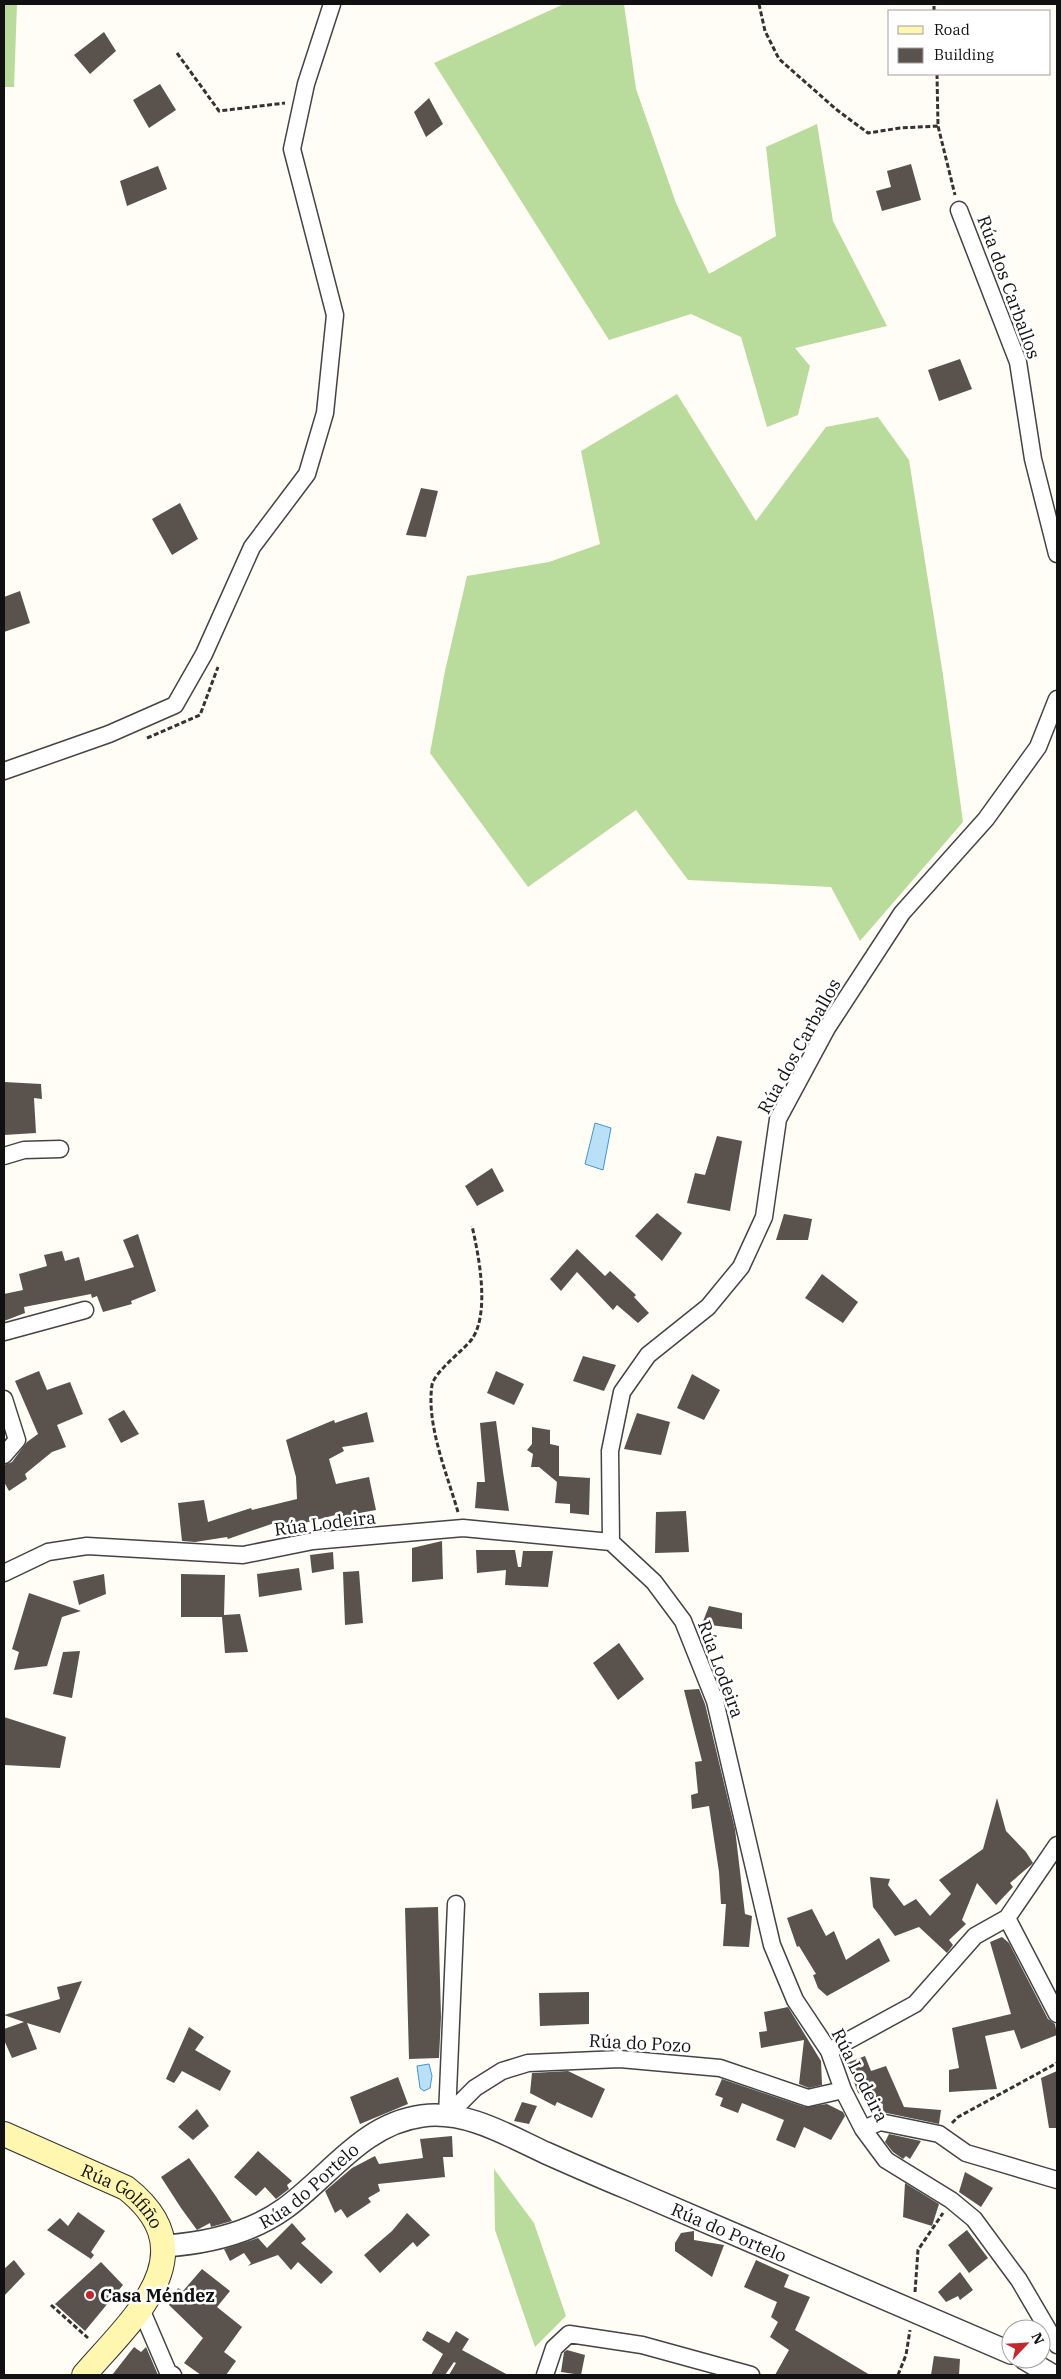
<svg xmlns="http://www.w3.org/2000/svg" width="1061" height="2379" viewBox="0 0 1061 2379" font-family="'IBM Plex Serif',serif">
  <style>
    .forest { fill: #b9dc9c }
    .water { fill: #b9e0f7; stroke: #3f96cf }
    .building { fill: #5a524d }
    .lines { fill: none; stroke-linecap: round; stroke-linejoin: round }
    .minor-casing { stroke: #444; stroke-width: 19 }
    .tertiary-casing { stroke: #444; stroke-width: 24 }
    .secondary-casing { stroke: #333; stroke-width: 26 }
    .path { stroke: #333; stroke-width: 3; stroke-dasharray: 5 2.5; stroke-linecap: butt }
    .minor { stroke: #fff; stroke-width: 16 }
    .tertiary { stroke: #fff; stroke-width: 21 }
    .secondary { stroke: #fff6b0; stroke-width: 24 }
    .poi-dot { fill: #c4262e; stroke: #fff; stroke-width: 2 }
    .labels { text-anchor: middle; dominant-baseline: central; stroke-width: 5; stroke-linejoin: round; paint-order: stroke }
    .street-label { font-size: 18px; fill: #111; stroke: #fff }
    .poi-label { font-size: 18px; font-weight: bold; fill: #111; stroke: #fff; text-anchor: start }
  </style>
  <rect width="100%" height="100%" fill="#fffdf5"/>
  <path class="forest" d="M4,4H17L14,87H4Z
    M564,4H624L636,89L676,203L709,274L776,236L766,147L817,124L833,221L887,326L795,348L810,366L798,415L767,427L741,337L691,314L609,340L434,63Z
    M677,394L756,521L826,427L878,417L909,460L943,675L963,822L860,941L831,887L688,880L636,810L528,887L430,753L445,671L467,576L549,562L600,544L581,451Z
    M494,2169L534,2223L566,2316L535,2347L495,2230Z"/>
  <path class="water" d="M595,1123L611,1128L603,1170L585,1164Z
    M429,2064L432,2076L430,2088L424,2091L420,2088L417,2066Z"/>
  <path class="building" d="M104,32L116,51L90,74L74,55Z
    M160,84L176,110L149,128L133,100Z
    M429,98L443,124L426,137L414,112Z
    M911,164L921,200L882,211L876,191L891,187L887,171Z
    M158,166L167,189L127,206L120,181Z
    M960,359L972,389L939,401L928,370Z
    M421,488L438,491L426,537L406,535Z
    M180,503L198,539L172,555L152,519Z
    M20,591L30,623L4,632V597Z
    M4,1082L41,1084L42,1099L34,1098L36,1133L4,1135Z
    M717,1136L742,1141L730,1211L687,1203L695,1173L705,1175Z
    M492,1168L504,1191L477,1206L465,1186Z
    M657,1213L682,1233L662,1261L635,1236Z
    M784,1214L812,1219L808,1240H776Z
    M138,1234L156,1291L131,1301L132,1304L103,1312L97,1296L92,1298L91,1294L24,1307L25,1313L4,1321V1294L23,1290L19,1274L47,1266L44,1255L62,1251L65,1261L79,1257L85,1281L134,1267L123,1240Z
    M577,1249L605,1276L610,1271L636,1295L634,1297L649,1313L638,1323L617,1305L613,1310L577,1272L561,1291L550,1279Z
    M822,1274L858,1302L843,1323L805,1298Z
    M583,1356L616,1365L604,1391L573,1381Z
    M39,1371L47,1390L70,1382L83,1414L57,1425L66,1447L52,1452L25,1474L27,1479L9,1491L4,1482V1465L12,1462L27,1442L38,1434L15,1381Z
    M496,1371L524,1384L514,1405L487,1393Z
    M692,1374L720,1390L704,1420L677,1408Z
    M124,1410L139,1434L121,1443L108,1419Z
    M367,1412L374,1442L342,1447L344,1451L329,1459L336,1484L369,1477L376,1510L343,1516V1513L285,1528L283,1520L228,1539L227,1537L195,1542L182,1541L178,1503L204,1500L208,1522L251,1508L252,1510L297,1499L296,1477L286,1440L334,1420L335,1423Z
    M637,1413L670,1422L661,1455L624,1449Z
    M496,1421L503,1472L509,1511L475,1508L477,1482H485L480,1423Z
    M532,1427L550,1430V1444L559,1446V1476L590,1478L589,1515L570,1513V1504L555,1503L557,1482L539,1467H531L533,1454L527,1450L532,1444Z
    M686,1511L689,1552L655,1553L656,1512Z
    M442,1541L443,1579L412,1582V1548Z
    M476,1550H515L518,1567H521L523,1551H553L548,1587L505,1585L506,1570L477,1573Z
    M333,1552L334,1569L312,1573L310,1555Z
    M299,1568L302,1590L259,1597L257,1574Z
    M359,1571L363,1623L345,1625L343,1572Z
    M104,1574L106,1594L79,1605L73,1581Z
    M181,1574L225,1575L224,1615L240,1614L248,1652L225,1653L222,1617H181Z
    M29,1593L81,1611L62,1617L47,1666L14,1670L19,1652L12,1649Z
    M709,1606L742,1613V1629L702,1624Z
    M619,1643L644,1679L618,1700L593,1663Z
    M80,1651L72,1698L53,1694L63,1652Z
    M699,1689L705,1704L735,1829L745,1914L752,1916L749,1947L723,1946L726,1904H721L719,1872L709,1806L692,1809L691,1795L698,1793L695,1762L702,1761L684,1690Z
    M4,1717L66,1737L60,1768L4,1765Z
    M997,1798L1006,1831L1026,1852L1033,1863L1031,1865L1010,1883L1013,1887L996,1905L977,1883L962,1920L966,1924L949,1940L953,1945L947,1953L919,1927L895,1936L873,1907L870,1877L890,1879L888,1885L904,1906L916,1899L930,1916L951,1894L939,1880L983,1849Z
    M438,1907L441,2017L439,2058L409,2059L405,1908Z
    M812,1909L826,1936L834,1931L846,1960L879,1938L890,1961L827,1996L818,1988L813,1975L816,1974L799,1946L797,1947L787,1918Z
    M1002,1937L1009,1943L1048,2019L1055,2024L1057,2035L1021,2049L1014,2030L985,2036L997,2089L949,2092V2070L959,2068L952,2028L1011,2014L990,1942Z
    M82,1981L60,2033L27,2023L37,2049L12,2058L4,2040V2029L24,2022L4,2015L60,1999L57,1987Z
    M589,1992V2024L540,2026L539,1993Z
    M788,2007L821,2061L822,2085L809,2088L799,2084L804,2040L761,2048L759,2032L767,2031L764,2012Z
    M189,2027L204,2037L195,2050L231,2071L220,2091L182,2071L174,2083L166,2079Z
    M865,2056L871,2071L886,2066L904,2107L941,2110L939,2124L882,2112L883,2104L858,2093L847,2063Z
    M568,2071L605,2089L592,2118L557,2102L555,2106L530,2093L532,2073Z
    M1057,2071V2128H1049L1041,2078Z
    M398,2077L408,2104L360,2124L350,2097Z
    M722,2079L805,2107L827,2104L843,2112L845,2116L831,2140L804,2127L795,2148L776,2140L784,2120L742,2103L738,2113L720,2106L723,2098L715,2095Z
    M522,2102L537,2106L529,2124L514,2121Z
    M197,2109L209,2126L193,2140L178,2127Z
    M889,2134L921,2141L910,2159L906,2156L903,2159L893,2152L885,2142Z
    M452,2136L453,2157H443L445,2177L378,2184L380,2191L368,2198L371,2202L347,2218L341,2209L335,2213L325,2191L352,2168L375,2156L379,2164L423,2158L420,2139Z
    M258,2151L292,2181L287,2185L289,2189L276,2199L265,2187L256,2196L234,2177Z
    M189,2158L215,2195L232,2221L211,2227L210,2223L197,2230L181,2208L161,2177Z
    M965,2172L993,2188L981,2207L959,2192Z
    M905,2183L939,2204L932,2226L903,2217Z
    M78,2212L105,2231L91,2252L94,2255L91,2259L47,2230L60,2218L68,2226Z
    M407,2213L430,2235L417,2247L413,2242L380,2273L364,2255L392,2231Z
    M292,2223L306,2239L301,2243L333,2272L321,2284L298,2262L291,2270L278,2255L248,2266L251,2263L244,2253L230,2261L224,2249L258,2238L267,2248Z
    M967,2230L988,2258L969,2273L948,2245Z
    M694,2231V2240L724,2245L712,2277L675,2251V2243L681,2233Z
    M14,2260L25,2274L4,2296V2269Z
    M756,2260L789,2275L784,2287L810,2297L795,2330L870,2375H775L789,2350L770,2337L778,2322L771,2317L777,2302L744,2287Z
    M101,2262L123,2285L85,2331L55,2304Z
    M202,2269L230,2291L217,2307L242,2327L224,2352L236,2361L226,2375H201L184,2363L203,2338L169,2305L178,2288L183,2291Z
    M960,2272L973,2290L960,2300L958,2296L946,2302L938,2292Z
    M427,2331L449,2343L456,2331L469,2339L462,2350L508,2375H449L456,2363L454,2362L445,2375H431L443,2354L422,2340Z
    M134,2347L141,2352L146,2347L158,2375H112Z
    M567,2350L585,2355L581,2375L561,2372L564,2352Z
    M934,2356L960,2359L959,2375H931Z"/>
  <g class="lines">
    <g class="minor-casing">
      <path id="minor" d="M959,210L1018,362L1033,459L1057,554
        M4,771L109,734L175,705L204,654L252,547L307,474L325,413L335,315L292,149L306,84L332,4
        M4,1156L24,1150L60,1149
        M4,1332L85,1310
        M4,1399L17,1440L4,1455
        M611,1542L610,1451L622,1392L648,1355L708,1307L741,1267L764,1217L778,1119L827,1028L902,913L986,819L1038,747L1057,699
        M4,1573L48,1552L87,1546L243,1555L313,1541L463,1528L611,1542L654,1582L683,1621L715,1701L772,1945L795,2000L829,2051L843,2090L863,2129L886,2160L951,2200L974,2219L1019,2280L1057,2345
        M1007,1918L1057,2014
        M829,2051L915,2004L975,1936L1007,1918L1057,1845
        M447,2116L475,2088L502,2071L528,2063L620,2059L720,2068L808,2098L843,2090
        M447,2116L456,1904
        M863,2129L880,2122L939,2134L966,2153L1057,2180
        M141,2309L168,2372L173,2375
        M545,2375L554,2348L569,2334L642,2345L751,2375"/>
    </g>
    <g class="tertiary-casing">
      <g id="tertiary">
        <path id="s1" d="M165,2246C207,2243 249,2234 284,2209C329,2177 362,2124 422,2116C466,2110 507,2135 546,2153C573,2165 600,2177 627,2188C755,2243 883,2298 1011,2353"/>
        <path d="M1025,2359L1052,2375"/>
      </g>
    </g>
    <g class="secondary-casing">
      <g id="secondary">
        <path id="s2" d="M4,2134L126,2188C210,2254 132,2319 84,2375"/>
      </g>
    </g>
    <path class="path" d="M759,4L765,31L779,59L837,110L868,133L900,128L938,126
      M934,11V4
      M177,53L219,111L285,103
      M937,74L938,126L955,195
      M147,738L200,715L218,667
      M458,1512C447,1474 426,1424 432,1385C435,1371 463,1351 472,1339C490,1313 479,1256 472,1226
      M952,2123L958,2117L1057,2063
      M915,2292L918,2250L943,2213
      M51,2305L88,2338
      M898,2375L906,2355L910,2330"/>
    <use href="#minor" class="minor"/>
    <use href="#tertiary" class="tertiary"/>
    <use href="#secondary" class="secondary"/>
  </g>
  <circle class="poi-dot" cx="90" cy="2295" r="5"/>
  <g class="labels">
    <g class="street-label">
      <text transform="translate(1009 287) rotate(70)">Rúa dos Carballos</text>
      <text transform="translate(799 1046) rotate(-61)">Rúa dos Carballos</text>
      <text transform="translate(325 1523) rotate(-7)">Rúa Lodeira</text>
      <text transform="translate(721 1669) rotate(70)">Rúa Lodeira</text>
      <text transform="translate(640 2043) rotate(3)">Rúa do Pozo</text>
      <text transform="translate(860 2075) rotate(63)">Rúa Lodeira</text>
      <text stroke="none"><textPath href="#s1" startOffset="160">Rúa do Portelo</textPath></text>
      <text stroke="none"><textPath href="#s2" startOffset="135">Rúa Golfiño</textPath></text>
      <text stroke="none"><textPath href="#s1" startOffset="626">Rúa do Portelo</textPath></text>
    </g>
    <g class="poi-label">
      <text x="100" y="2295">Casa Méndez</text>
    </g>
  </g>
  <rect width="1061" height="2379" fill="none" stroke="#111111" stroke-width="10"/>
  <rect x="888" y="10" width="162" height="65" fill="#ffffff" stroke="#a0a0a0"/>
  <rect x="898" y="26" width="25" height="8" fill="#fff6b0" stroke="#a0a0a0"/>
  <text x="934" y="35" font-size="15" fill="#111111">Road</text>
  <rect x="898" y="48" width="25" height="15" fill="#5a524d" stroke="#a0a0a0"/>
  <text x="934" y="60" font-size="15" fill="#111111">Building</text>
  <g transform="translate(1026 2344) rotate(65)"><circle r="24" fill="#ffffff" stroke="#a0a0a0"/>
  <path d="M0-4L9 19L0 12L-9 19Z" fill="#c4262e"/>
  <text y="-8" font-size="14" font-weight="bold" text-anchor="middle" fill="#111111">N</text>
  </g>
</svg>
